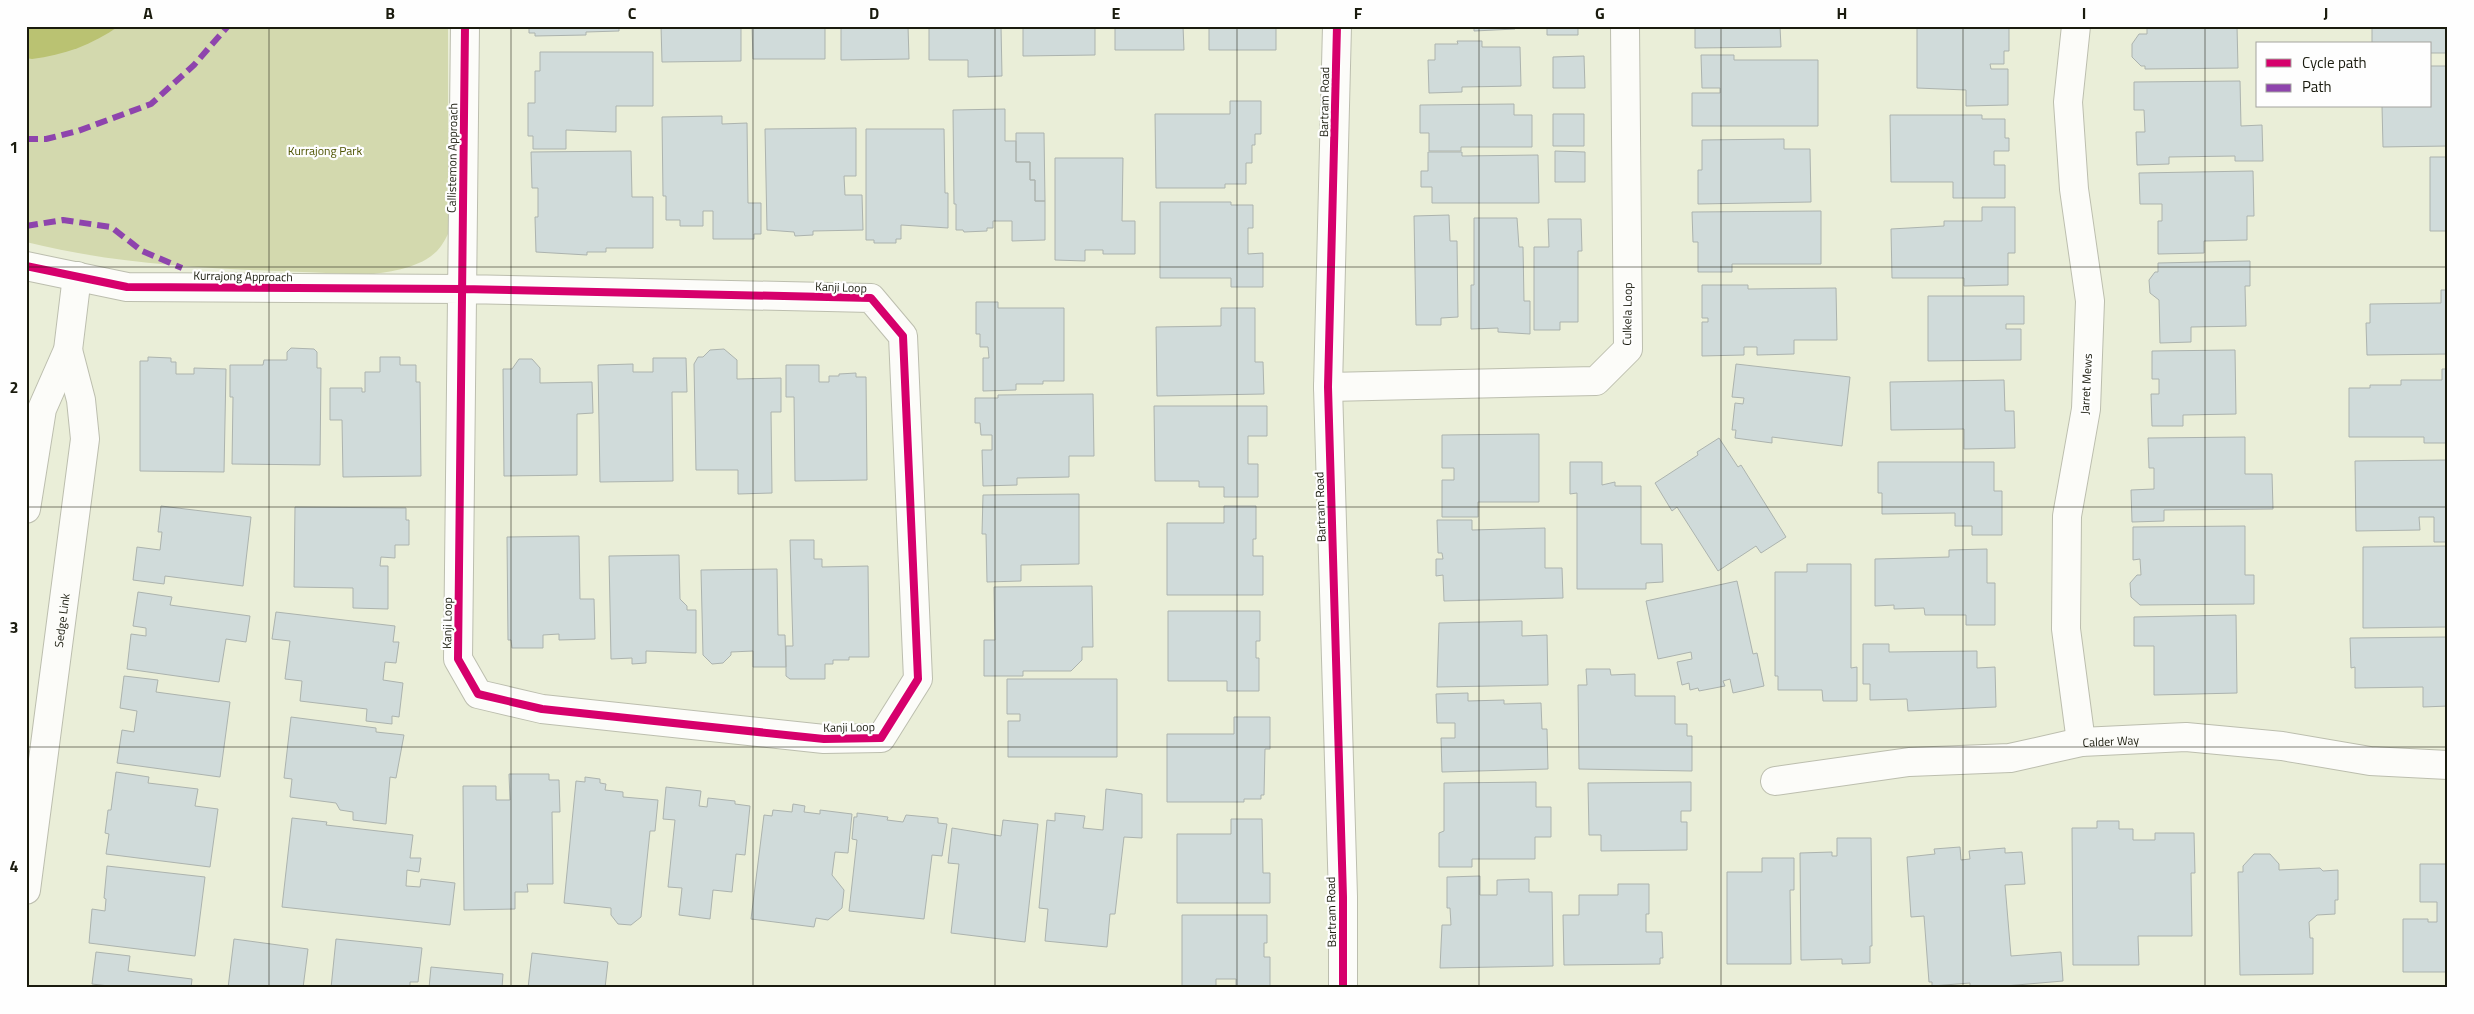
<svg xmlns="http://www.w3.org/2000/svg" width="2474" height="1014" viewBox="0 0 2474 1014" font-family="'Titillium Web',sans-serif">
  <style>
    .green { fill: #d3d9ae }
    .water { fill: #bac272 }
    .building { fill: #d0dbda; stroke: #acb3ae }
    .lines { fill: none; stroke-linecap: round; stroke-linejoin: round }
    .street-casing { stroke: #bcbeae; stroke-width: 30 }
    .secondary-casing { stroke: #bcbeae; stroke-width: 30 }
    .street { stroke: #fcfcf9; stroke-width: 28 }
    .secondary { stroke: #fcfcf9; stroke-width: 28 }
    .quiet { stroke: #8e44ad; stroke-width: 6; stroke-dasharray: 12 6; stroke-linecap: butt }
    .cycleway-casing { stroke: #fefefe; stroke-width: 11 }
    .cycleway { stroke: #d6006c; stroke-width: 8 }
    .grid { fill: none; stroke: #1a1b0e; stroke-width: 1; stroke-opacity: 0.55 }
    .labels { text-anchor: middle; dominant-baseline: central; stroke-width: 4.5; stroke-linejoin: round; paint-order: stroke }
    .street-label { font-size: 12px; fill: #1a1b0e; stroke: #fefefe }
    .park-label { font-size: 12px; fill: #4d5200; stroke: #fefefe }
    .neatline { fill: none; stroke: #1a1b0e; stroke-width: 2 }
    .grid-label { font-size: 16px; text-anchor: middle; font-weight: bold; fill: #1a1b0e }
  </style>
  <rect width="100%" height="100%" fill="#eaeed8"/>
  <path class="green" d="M26,26H448V234C445,240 441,247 437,251C419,269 388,272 365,275C252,269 137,270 26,242Z"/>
  <path class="water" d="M26,26H119C92,45 64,55 32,59L26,58Z"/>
  <path class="building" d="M529,26H619V31L586,32V35L535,36V33H529Z
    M661,26H741V61L662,62Z
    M752,26H825V59H753Z
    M841,26H908L909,59L841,60Z
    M929,26H1001L1002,76L968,77V60H929Z
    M1023,26H1095V55L1023,56Z
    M1115,26H1183L1184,50H1115Z
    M1209,26H1276V50H1209Z
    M1474,26H1515V29L1474,31Z
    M1547,26H1578V35H1547Z
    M1695,26H1805V27H1780L1781,47L1695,48Z
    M1917,26H2009V51H2004V64H1990L1991,69H2008V105L1966,106V90L1917,88Z
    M2147,26H2237L2238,68L2145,69V66H2141L2132,57V44L2139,34H2147Z
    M2372,26H2448V53H2430V44H2372Z
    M1457,41H1482V47H1520L1521,86L1462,87V92L1429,93L1428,60H1435V44H1458Z
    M540,52H653V106H616V132L566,130V149H533V136H528V103H535V71H540Z
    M1701,55H1734V60H1818V126H1692V93H1720V88H1702Z
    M1584,56L1585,88H1553V57Z
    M2430,66H2448V146L2383,147L2382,106H2430Z
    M2240,81L2241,126L2262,125L2263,161H2235V156L2169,157V164L2137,165L2136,132H2145L2144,110H2134V82Z
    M1230,101H1261V134H1255V145H1252V163H1246V184H1225V188H1156L1155,114H1230Z
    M1514,104V115H1532V147H1461V151H1429V133H1420V105Z
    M1005,109V141H1016V162H1030V180H1035V201H1045V240L1012,241V221H993V228H987V231L964,232L963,230H956V204H954L953,110Z
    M1553,114H1584V146H1553Z
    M1890,115H1982V119H2005V138H2009V151H1994V165H2005V198H1953V182H1891Z
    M722,116V124L747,123L748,203H761V234H754V239H713V211H703V226H680V220H666V196H663L662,117Z
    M856,128V176H844L845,195H862L863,230L813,231V235L795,236L794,232L767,230L765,129Z
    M866,129H944L945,193H948V228L901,225V239H896V243H874V240H866Z
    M1016,133H1044L1045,201H1035V180H1030V162H1016Z
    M1784,139V149H1810L1811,202L1698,204V170H1702V140Z
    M631,151L632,197H653V248H606V252H587V255L536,252L535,217H538V188H532L531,152Z
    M1555,151L1585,152V182H1555Z
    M1428,152H1462V156L1538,155L1539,203H1432V187H1421V171H1428Z
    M2430,157H2448V231H2430Z
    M1055,158H1123L1122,221H1135V254H1103V250H1085V261L1055,260Z
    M2253,171L2254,216H2247V240L2204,241V253L2158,254V221H2162V204H2140L2139,173Z
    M1160,202H1231V205H1253V228H1248V254L1263,253V287H1231V278H1160Z
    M1982,207H2015V253H2008V285L1964,286V278H1892L1891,229L1944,226V221H1982Z
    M1821,211V264H1732V272H1698V242H1693L1692,212Z
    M1449,215L1450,241H1457L1458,317L1441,318V325H1416L1414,216Z
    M1474,218H1517L1519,247H1523L1524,301H1530V334L1498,332V328L1471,329V285H1474Z
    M1548,219H1581L1582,251H1578V322H1560V330H1534V247H1549Z
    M2250,261V286H2245L2246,326L2191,327V342L2160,343L2159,300L2150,293L2149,280L2155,272H2158V263Z
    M1702,285H1748V289L1836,288L1837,340H1794V354L1757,355V347H1744V355L1702,356V322H1708V318H1702Z
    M2441,290H2448V354L2367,355L2366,323H2370V304L2441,303Z
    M1928,296H2024V324H2006V329H2021V360L1928,361Z
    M976,302H998V308H1064V381H1043V384H1016V390L983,391V358H989L988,347H980V334H976Z
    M1221,308H1255V362H1263L1264,394L1157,396L1156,327L1221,326Z
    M291,348L314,349L317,352V368H321L320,465L232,464L233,397H230V365H263L264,360H287V352Z
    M724,349L737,360V379L781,378V412H771L772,493L738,494V470H696L694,364L698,357H703L710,350Z
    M2235,350L2236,414L2183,415V426H2152L2151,394H2159V379H2152V351Z
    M148,357L171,358V362H176V374H194V368L226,369L224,472L140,471V361H148Z
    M380,357H400V365H416V382H420L421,476L343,477L342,420H330V388H362V392H365V372H380Z
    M653,358H686L687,392H672L673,481L600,482L598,365L633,364V372H653Z
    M519,359H532L540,368V383L592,382L593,413L577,414V475L504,476L503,369H512Z
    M1736,364L1850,377L1842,446L1772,437V443L1735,438L1736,430H1732L1735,403L1743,404L1744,398L1732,397Z
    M786,365H819V382H829V376H839V374L856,373V377H866L867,480L795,481L794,397H786Z
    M2442,369H2448V443H2424V437H2349V388H2370V385H2401V380H2442Z
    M2004,380L2005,411H2014L2015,448L1964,449V429L1891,430L1890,382Z
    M1093,394L1094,456H1069V477L1017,478V485L983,486L982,450H992V435H981L980,423H975V398H998V395Z
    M1154,406H1267V436H1248V464H1258V497H1224V487H1199V481H1155Z
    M1539,434V502H1478V517H1442V480H1454V468H1442V435Z
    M2245,437V474H2272L2273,509L2164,510V521L2132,522L2131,490L2154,489V468H2149L2148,438Z
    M1719,438L1738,467L1741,465L1786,537L1761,553L1756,546L1718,571L1677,507L1672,511L1655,483L1698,455L1697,452Z
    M2448,460V491H2446L2448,542H2434V517H2419L2420,530L2356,531L2355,461Z
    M1570,462H1602V485L1615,482V486H1641V544H1662L1663,582L1646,583V589H1577V493L1570,494Z
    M1878,462H1994V491H2002V535H1972V526H1955V513L1882,514V493H1878Z
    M1079,494V564L1021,565V581L987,582L986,534H982L983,495Z
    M161,506L251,517L243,586L165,576L164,584L133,580L137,547L160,550L162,532H158Z
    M1224,506H1256V539H1253V556H1263V595H1167V523H1224Z
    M295,507L406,508V520H409V545H395V558L381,557L380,566H388V609L353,608V588L294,587Z
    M1437,520H1472V530L1545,528V568H1562L1563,598L1444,601L1443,575L1436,576V559H1443L1442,553H1438Z
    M2245,526V575H2254V604L2140,605L2131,597L2130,583L2137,575H2141L2140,559L2133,560V527Z
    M579,536L580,599H594L595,639L559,640V634L543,635V648H512L511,640H508L507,537Z
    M790,540H814V559H822V567L868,566L869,657H849V660H833V664H825V679H790L786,676V646H793Z
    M2448,546V627L2363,628V547Z
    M1987,549V583H1995V625H1966V615H1925L1924,608L1894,609V605L1875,606V559L1949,557V550Z
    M679,555L680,599L687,606V610H696V653L646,651V663L632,664V658L611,659L609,556Z
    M1807,564H1851V668L1857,667V701H1823L1822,690H1778V676H1775V572H1807Z
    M777,569L778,635H785L786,667H753V651L731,652V655L723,663L712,664L703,655L701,570Z
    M1737,581L1753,654L1757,653L1764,686L1733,693L1730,679L1723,681L1725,686L1699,691L1698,688L1690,690L1689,683L1682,685L1677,662L1692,659L1691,652L1658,659L1646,601Z
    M1092,586L1093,647H1082V660L1071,671H1023V676H984V640H995L994,587Z
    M138,592L172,597L170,605L250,616L246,642L226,639L219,682L127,669L131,634L146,636V628L133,626Z
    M1168,611H1260V641H1256V658H1259V691H1227V681H1168Z
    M276,612L395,626L393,642H399L396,663L385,662L383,680L403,683L399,717L392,716V724L366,721L367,709L300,701L302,681L285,679L290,641L272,639Z
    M2236,615L2237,693L2154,695V646H2134V617Z
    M1522,621V636L1547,635L1548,685L1437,687L1439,623Z
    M2448,637V706L2423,707V687L2355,688V667L2351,668L2350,638Z
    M1863,644H1889V652L1977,651V668L1995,667L1996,707L1908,711L1907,699L1870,700V684H1863Z
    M1586,669H1610L1611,675L1635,674V696H1675V724H1687V736H1692V771L1579,769L1578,685H1587Z
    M124,676L158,680L156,692L230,702L220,777L117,763L122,730L134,732L137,711L120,708Z
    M1007,679H1117V757H1008V721H1020V714H1007Z
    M1468,693V701L1504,700V704L1541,703L1542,729H1547L1548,769L1442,772L1441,738H1455V723H1437L1436,694Z
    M291,717L376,728V732L404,735L396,778L390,777L386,824L353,820V812L340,810L336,803L290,797L292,779L284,778Z
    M1234,717H1270V749H1265L1264,795H1261V799H1244V802H1167V734H1234Z
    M116,772L149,777L148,783L198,789L195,806L218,809L210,867L106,854L109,834L105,833L108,810H111Z
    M509,774H549V780H559L560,812H552L553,884H527L528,892H515V909L464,910L463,786H496V800H510Z
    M585,777L600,779V783L606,784L605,790L623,792V797L658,800L655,831H650L641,917L631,925L618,924L611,915V908L564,903L576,781L585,782Z
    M1536,782V807H1551V837H1535V859H1472V867H1439V833L1444,831V783Z
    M1691,782V811H1681V822H1687V850L1601,851V835H1589L1588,783Z
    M666,787L701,791L699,806L707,807L708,798L735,801V804L750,806L745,855L736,854L732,892L713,890L710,919L679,915L682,888L668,887L675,820L663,819Z
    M1106,789L1142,794V838L1124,837L1115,914H1110L1107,947L1045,941L1048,909L1039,908L1047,820L1055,821V813L1085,816L1083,828L1103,830Z
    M793,804L805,806L804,812L820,814V810L852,814L848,853L835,852L832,875L844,890L842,908L828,920L816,918L814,927L751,919L764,815L772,816L773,810L792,812Z
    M857,813L888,817L887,820L903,822L906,815L938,818V823L947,824L942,856L932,855L924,919L849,911L857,840L852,839L854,817H857Z
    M292,818L327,822L326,825L413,835L410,858H421L419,872L407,870L406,886L420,887L421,879L455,883L450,925L282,907Z
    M1231,819H1262L1263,873H1270V903H1177V834H1231Z
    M1003,820L1038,824L1025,942L951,933L959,864L948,863L952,828L1001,836Z
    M2097,821H2119V829H2133V840H2155V833H2194L2195,873H2191L2192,936H2138L2139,965H2073L2072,828H2097Z
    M1837,838H1871L1872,946H1870V963L1842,964V959L1801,960L1800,853L1832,852V856H1837Z
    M1960,847L1961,860L1970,859L1969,851L2005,848V853L2022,852L2025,884L2005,885L2011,956L2061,952L2063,981L1982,988H1970V983L1932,986V982H1929L1924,916L1911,917L1907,857L1935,854L1934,849Z
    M2254,854H2270L2279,864V870L2320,868L2323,871L2338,870V900H2335V914L2317,915L2309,922L2310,938H2313V974L2240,975L2238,872H2243V866Z
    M1762,858H1794V890H1790L1791,964H1727V872H1762Z
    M2420,864H2448V972H2403V919H2428V922H2437V902H2420Z
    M107,866L205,877L195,956L89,943L92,909L105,911L106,899L104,898Z
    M1480,876V895H1497V880L1529,879V892H1552L1553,966L1440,968L1442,925H1451L1450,908H1447V877Z
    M1618,884H1649V914H1646V932H1662L1663,958H1660V964L1564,965L1563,915H1579V895H1618Z
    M1182,915H1267V943H1264V957H1270V988H1236V979H1216V988H1182Z
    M234,939L308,949L303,988H228Z
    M336,939L422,948L418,982H410V988H331Z
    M96,952L130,956L128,971L192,979L191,988H108L109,986L92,984Z
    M532,953L608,962L605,988H528Z
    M431,967L503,974L502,988H429Z"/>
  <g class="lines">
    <g class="street-casing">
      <g id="street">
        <path d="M2076,26L2068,102L2074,189L2090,301L2086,409L2067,516L2066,629L2081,742"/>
        <path d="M26,266L127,287L462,289L871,298L903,336L918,679L881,738L824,739L542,709L478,694L458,659L465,26"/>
        <path d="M1328,387L1596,381L1628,349L1625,26"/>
        <path d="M26,509L42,409L68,350L77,276"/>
        <path id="s1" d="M1775,781L1909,762L2010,758L2081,742L2186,737L2282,746L2370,761L2448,765"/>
        <path id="s2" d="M26,890L85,439L81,400L68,350"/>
      </g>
    </g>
    <g class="secondary-casing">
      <path id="secondary" d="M1337,26L1328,387L1343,897V988"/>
    </g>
    <use href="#street" class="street"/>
    <use href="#secondary" class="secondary"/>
    <path class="quiet" d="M26,139H46L78,131L151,104L194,65L228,26
      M26,226L63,220L111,227L142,251L182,268"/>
    <g class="cycleway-casing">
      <path id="cycleway" d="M1337,26L1328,387L1343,897V988
        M26,266L127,287L462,289L871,298L903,336L918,679L881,738L824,739L542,709L478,694L458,659L465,26"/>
    </g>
    <use href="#cycleway" class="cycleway"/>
  </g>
  <path class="grid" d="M269,26V988M511,26V988M753,26V988M995,26V988M1237,26V988M1479,26V988M1721,26V988M1963,26V988M2205,26V988M26,267H2448M26,507H2448M26,747H2448"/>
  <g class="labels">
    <g class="street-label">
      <text transform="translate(1324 102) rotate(-89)">Bartram Road</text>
      <text transform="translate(452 158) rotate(-89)">Callistemon Approach</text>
      <text transform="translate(243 276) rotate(1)">Kurrajong Approach</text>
      <text transform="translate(841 287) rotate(2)">Kanji Loop</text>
      <text transform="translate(1627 314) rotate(-89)">Culkela Loop</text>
      <text transform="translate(2086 384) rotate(-87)">Jarret Mews</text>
      <text transform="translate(1320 507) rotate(-92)">Bartram Road</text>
      <text stroke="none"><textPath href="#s2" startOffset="272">Sedge Link</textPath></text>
      <text transform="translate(447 623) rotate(-89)">Kanji Loop</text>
      <text transform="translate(849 727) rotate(-1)">Kanji Loop</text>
      <text stroke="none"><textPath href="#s1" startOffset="339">Calder Way</textPath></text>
      <text transform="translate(1331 912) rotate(-91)">Bartram Road</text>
    </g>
    <g class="park-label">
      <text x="325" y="150">Kurrajong Park</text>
    </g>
  </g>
  <rect width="2474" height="1014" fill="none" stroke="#fefefe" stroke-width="55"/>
  <rect x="2256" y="42" width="175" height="65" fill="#fefefe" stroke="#a3a39e"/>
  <rect x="2266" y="59" width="25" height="8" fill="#d6006c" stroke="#a3a39e"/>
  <text x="2302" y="68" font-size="15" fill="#1a1b0e">Cycle path</text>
  <rect x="2266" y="84" width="25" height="8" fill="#8e44ad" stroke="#a3a39e"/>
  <text x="2302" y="92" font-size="15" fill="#1a1b0e">Path</text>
  <rect x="28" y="28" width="2418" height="958" class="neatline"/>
  <g class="grid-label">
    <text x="148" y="19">A</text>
    <text x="390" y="19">B</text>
    <text x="632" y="19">C</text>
    <text x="874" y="19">D</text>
    <text x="1116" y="19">E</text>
    <text x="1358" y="19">F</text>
    <text x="1600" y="19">G</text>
    <text x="1842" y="19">H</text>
    <text x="2084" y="19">I</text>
    <text x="2326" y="19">J</text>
    <text x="14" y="153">1</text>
    <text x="14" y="393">2</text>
    <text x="14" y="633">3</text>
    <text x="14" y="872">4</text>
  </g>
</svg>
